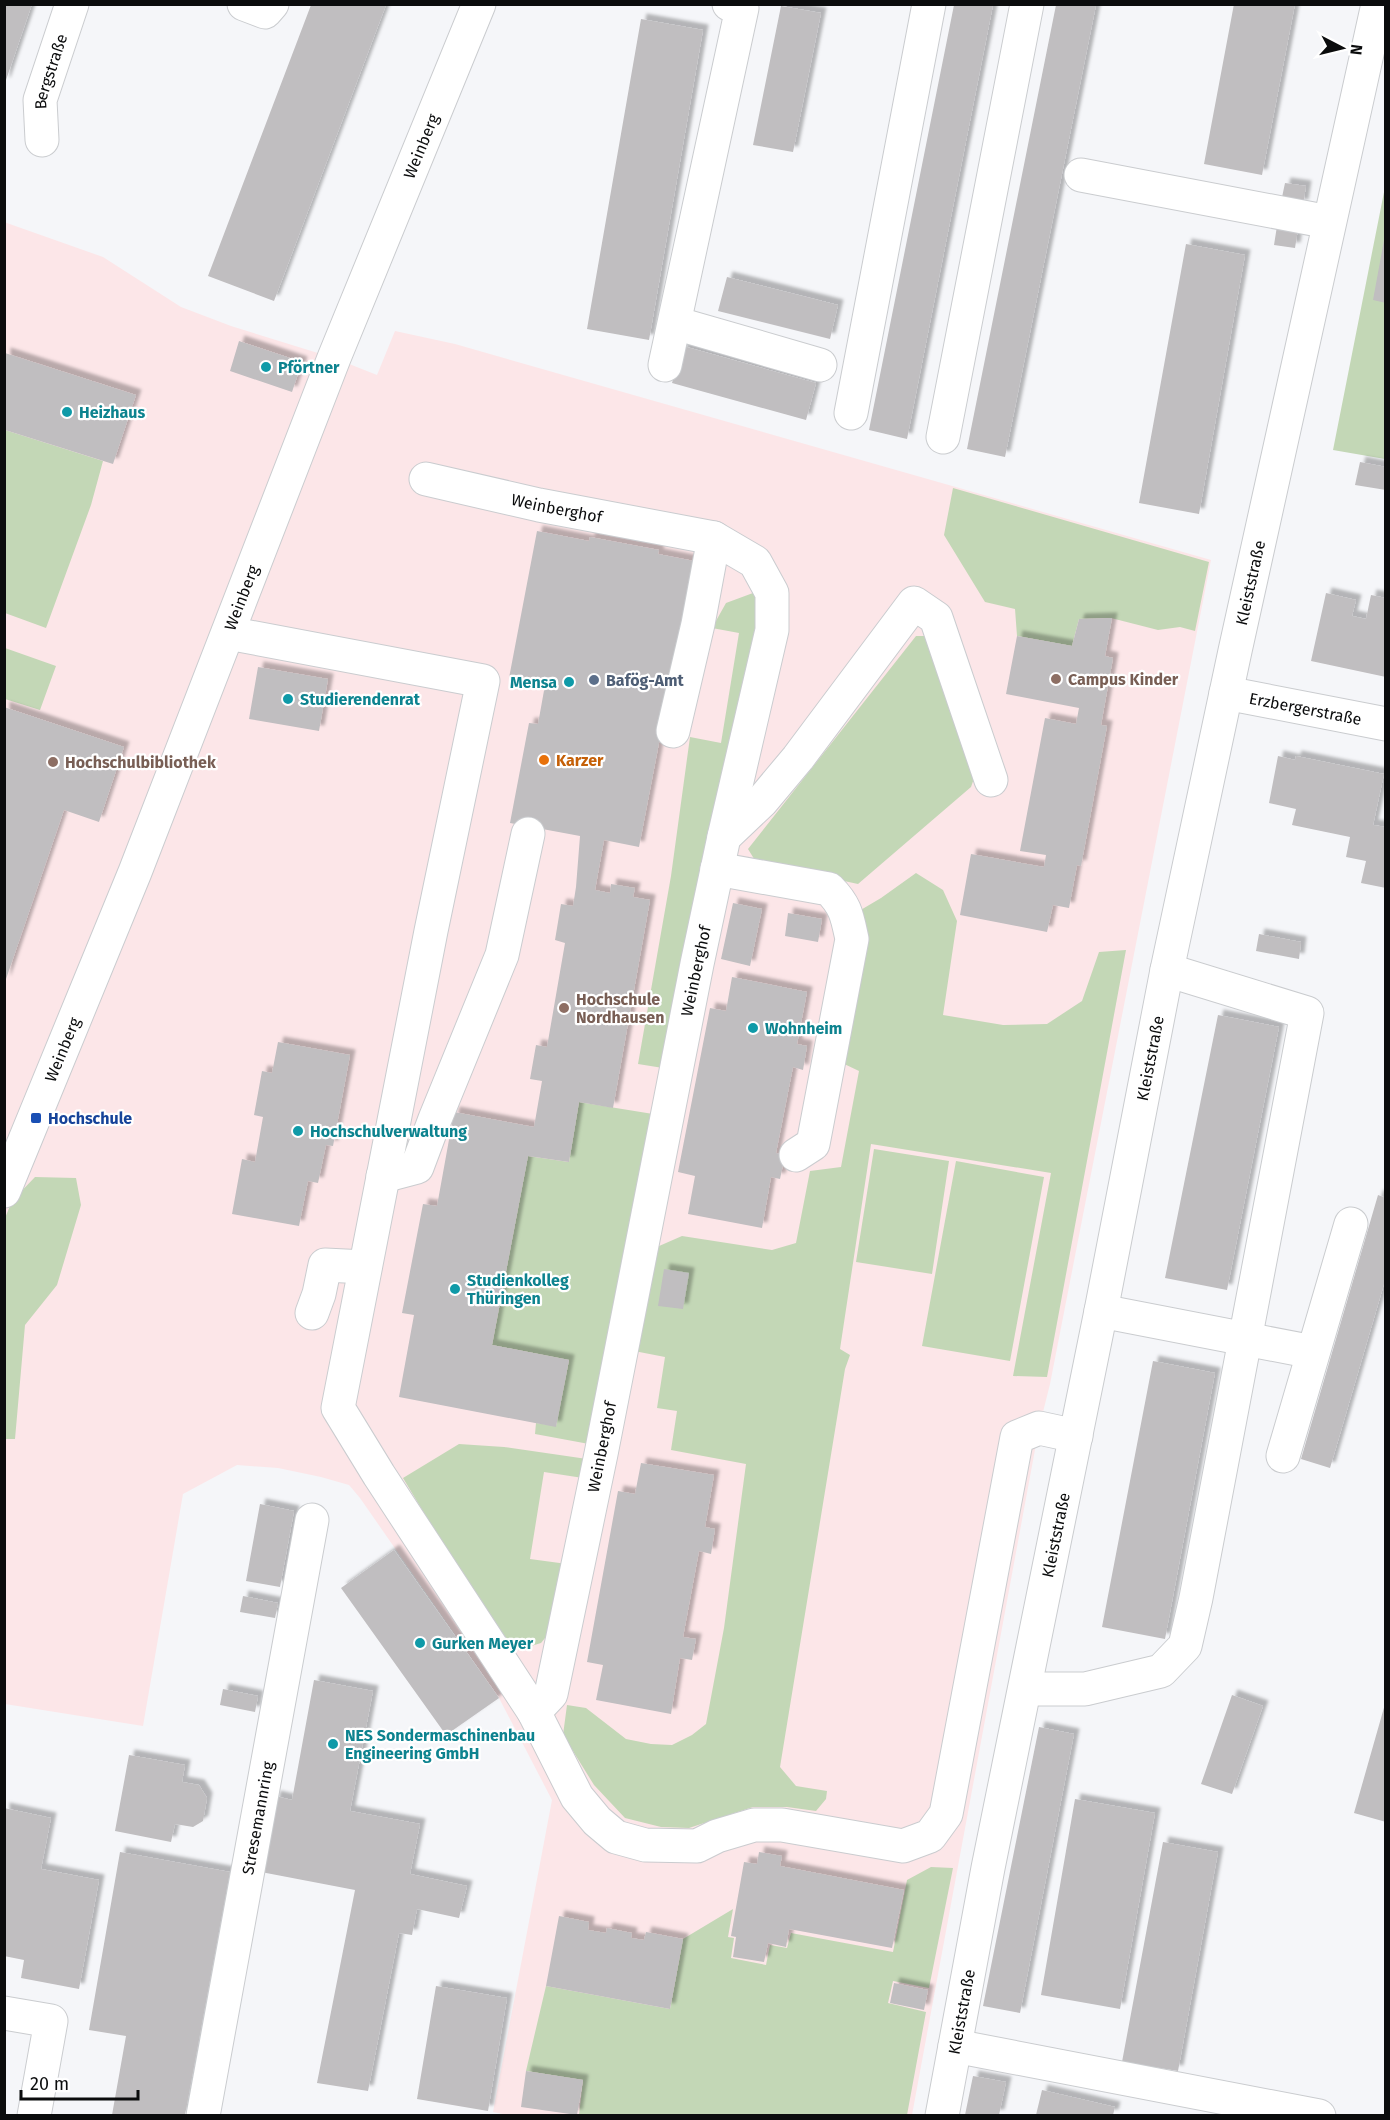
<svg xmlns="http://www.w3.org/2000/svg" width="1390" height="2120" viewBox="0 0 1390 2120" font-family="'Fira Sans',sans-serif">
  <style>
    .education { fill: #fce6e8 }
    .green { fill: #c3d7b6 }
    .building { fill: #c0bec0; filter: url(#shadow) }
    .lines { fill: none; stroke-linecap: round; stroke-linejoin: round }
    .minor-casing { stroke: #cacccf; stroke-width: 35 }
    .minor { stroke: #fff; stroke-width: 33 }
    .culture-dot { fill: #0f9aa8; stroke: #fff; stroke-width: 2 }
    .education-dot { fill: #8d6e63; stroke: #fff; stroke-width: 2 }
    .service-dot { fill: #5c6f8a; stroke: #fff; stroke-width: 2 }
    .food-dot { fill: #e8710a; stroke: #fff; stroke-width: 2 }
    .transit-dot { fill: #1a4fb4; stroke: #fff; stroke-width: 2 }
    .labels { text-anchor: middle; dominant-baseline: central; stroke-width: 4.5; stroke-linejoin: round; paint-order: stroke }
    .street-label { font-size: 16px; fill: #0b0c0d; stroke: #fff }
    .culture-label { font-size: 16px; font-weight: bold; fill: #0d838f; stroke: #fff; text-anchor: start }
    .education-label { font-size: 16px; font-weight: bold; fill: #785e54; stroke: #fff; text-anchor: start }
    .service-label { font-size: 16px; font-weight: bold; fill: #4e5e75; stroke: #fff; text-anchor: start }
    .food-label { font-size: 16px; font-weight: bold; fill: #c56008; stroke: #fff; text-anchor: start }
    .transit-label { font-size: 16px; font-weight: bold; fill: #164399; stroke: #fff; text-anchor: start }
  </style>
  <defs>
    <filter id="shadow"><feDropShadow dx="5.5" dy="-5.5" stdDeviation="1.5" flood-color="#0004"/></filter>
  </defs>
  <rect width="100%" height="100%" fill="#f5f6f9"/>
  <path class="education" d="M4,222L103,257L181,307L231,326L334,358L377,375L395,331L455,344L1211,560L1050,1384L1039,1428L912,2115L513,2116L493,2112L552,1800L499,1698L360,1498L349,1485L321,1477L278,1468L237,1465L183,1494L143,1726L5,1704Z"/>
  <path class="green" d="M1385,187V459L1333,450Z
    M5,430L103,461L91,505L46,628L5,613Z
    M953,488L1209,562L1195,631L1180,627L1158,630L1111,618L1079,619L1072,646L1017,636L1015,609L985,602L944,535Z
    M753,593L760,607L714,806L663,1068L638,1064L671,876L690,737L721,743L739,633L712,628L726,603Z
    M916,636H929L977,770L971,787L858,884L756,862L748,849Z
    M5,648L56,666L40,710L5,699Z
    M916,873L943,890L957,921L943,1015L1003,1025L1047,1024L1082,1001L1099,952L1126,950L1047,1377L1013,1376L1051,1173L871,1144L840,1349L850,1355L845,1369L780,1767L796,1786L827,1791L826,1799L816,1811L787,1807H753L689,1828L661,1827L625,1818L594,1785L563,1735L567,1705L586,1708L626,1739L651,1744L672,1745L692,1735L706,1724L724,1628L746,1464L671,1450L677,1411L657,1408L665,1357L629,1350L650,1250L682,1236L772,1250L796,1243L810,1171L841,1167L859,1071L840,1062L859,911L881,898Z
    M579,1102L653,1114L589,1444L535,1434L536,1423L556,1426L569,1360L492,1345L528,1156L569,1162Z
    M874,1149L949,1161L932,1274L856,1262Z
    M956,1161L1044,1177L1010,1361L922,1346Z
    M35,1177L76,1178L81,1205L57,1285L25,1325L15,1439H5V1218L12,1201Z
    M459,1444L504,1447L587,1459L583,1478L544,1472L530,1559L567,1564L554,1627L541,1643L518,1650L496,1633L403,1478Z
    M931,1867L953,1868L929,1988L893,1981L888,2003L926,2012L907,2115H579L583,2080L526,2071L546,1986L670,2009L683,1939L733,1909L728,1937L734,1938L731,1958L766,1965L770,1945L787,1948L791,1933L893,1952L907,1880Z"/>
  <path class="building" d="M4,4H32L5,83H4Z
    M1234,4H1295L1262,175L1204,164Z
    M311,5H386L274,301L208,276Z
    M954,5H993L907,439L869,430Z
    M1056,5H1096L1005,457L967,449Z
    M781,6L821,13L793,152L753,145Z
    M641,19L703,30L649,340L587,329Z
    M1285,183L1306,186L1303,205L1281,202Z
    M1277,226L1298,229L1295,248L1274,245Z
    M1384,240L1386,241V303L1373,300Z
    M1186,244L1245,255L1199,514L1139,503Z
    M727,277L838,305L830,339L718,311Z
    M239,341L302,362L292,392L230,371Z
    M683,346L816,383L806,420L672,383Z
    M5,353L136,395L113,464L5,430Z
    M1360,462L1386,467V490L1355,485Z
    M537,531L589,541L590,537L659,550L658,554L694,561L639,847L604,840L595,890L610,893L611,884L635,888L633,897L650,900L613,1108L579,1102L569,1162L528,1156L492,1345L569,1360L556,1427L399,1397L414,1315L402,1313L423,1204L437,1206L454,1112L534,1127L542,1081L530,1079L536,1045L547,1047L565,943L555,940L561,904L573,906L576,887L580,836L510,823L529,723L538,724L545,685L509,678Z
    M1326,593L1356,600L1352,616L1366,619L1371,595L1386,598V677L1311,661Z
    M1112,618L1105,656L1113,658L1101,725L1107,726L1081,866L1077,865L1069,908L1053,905L1047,932L960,915L971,854L1044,867L1046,855L1020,851L1045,718L1076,724L1079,708L1006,694L1017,636L1072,646L1079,619Z
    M258,667L328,679L319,731L249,719Z
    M4,707L124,747L99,822L64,810L5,982Z
    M1278,756L1295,760L1296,756L1384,774L1373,825L1386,827V888L1361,883L1366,861L1346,857L1350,837L1292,825L1296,809L1269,803Z
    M733,903L762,909L750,966L721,959Z
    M788,913L822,919L818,942L785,936Z
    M1259,934L1301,942L1299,959L1256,951Z
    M732,977L807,992L797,1044L807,1046L803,1070L793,1067L776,1153L785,1155L780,1179L771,1177L762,1228L688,1214L695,1176L678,1172L710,1008L726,1011Z
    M1218,1015L1279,1027L1227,1290L1165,1278Z
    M278,1042L350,1055L333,1146L326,1145L318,1183L308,1181L299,1226L232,1214L242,1159L255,1162L263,1117L254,1115L262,1071L272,1073Z
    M1378,1195L1386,1198V1277L1330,1468L1301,1459Z
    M664,1269L689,1273L683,1309L658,1306Z
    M1153,1361L1215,1373L1165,1639L1102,1627Z
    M641,1463L714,1475L705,1527L715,1529L711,1554L699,1551L683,1637L696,1639L692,1660L680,1658L671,1714L596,1700L603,1665L587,1662L618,1491L635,1494Z
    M260,1504L294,1511L280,1587L246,1581Z
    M394,1550L499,1698L446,1735L341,1588Z
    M243,1596L278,1603L275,1618L240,1612Z
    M314,1680L373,1691L350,1811L420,1824L410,1874L467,1886L459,1918L417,1909L412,1935L399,1933L368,2091L317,2083L355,1890L261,1872L275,1796L292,1800Z
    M223,1689L258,1696L255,1712L220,1705Z
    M1232,1695L1263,1706L1232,1794L1201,1784Z
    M1385,1704H1386V1822L1354,1813Z
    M1039,1727L1074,1734L1020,2013L983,2006Z
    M129,1755L185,1765L182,1782L199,1785L207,1798L203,1821L193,1827L175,1824L171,1842L115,1831Z
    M1075,1799L1155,1813L1120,2009L1041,1995Z
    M4,1808L51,1818L41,1869L99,1880L79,1989L21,1978L24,1960L4,1956Z
    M1163,1842L1218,1852L1178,2071L1122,2062Z
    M120,1852L230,1872L185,2115H112L126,2036L89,2030Z
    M759,1852L782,1856L780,1866L904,1890L892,1948L789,1929L786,1947L768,1943L764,1962L733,1957L736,1937L731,1936L744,1862L757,1864Z
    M559,1916L589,1922L588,1930L606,1933L607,1928L632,1933L631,1938L644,1940L646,1932L683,1939L670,2009L546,1986Z
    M894,1983L928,1990L924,2010L890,2003Z
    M436,1986L507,1998L488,2111L417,2099Z
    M526,2071L583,2080L577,2115L521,2107Z
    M973,2076L1006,2082L999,2115H965Z
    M1042,2090L1115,2107L1113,2115H1036Z"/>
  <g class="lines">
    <g class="minor-casing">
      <g id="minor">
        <path d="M244,4L265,12L272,4"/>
        <path id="s1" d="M42,140L40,100L72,4"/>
        <path d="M1081,175L1329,222"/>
        <path d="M675,323L820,365"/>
        <path d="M665,365L742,8L729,4"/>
        <path d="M851,413L929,4"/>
        <path d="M943,437L1027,4"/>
        <path id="s2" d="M426,479L539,505L714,538L755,562L772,593V630L724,837L697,964L601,1454L551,1694L534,1712"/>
        <path d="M228,633L483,681L431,931L338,1408L379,1475L534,1712L577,1797L597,1821L616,1837L645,1845L697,1846L717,1836L754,1825H782L903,1846L930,1836L946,1814L1017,1437L1039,1428L1076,1436"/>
        <path id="s3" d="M1226,693L1386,724"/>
        <path d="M673,731L698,624L714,538"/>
        <path d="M724,837L762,801L798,758L914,603L936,618L991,780"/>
        <path d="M717,869L829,889C846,906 847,916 852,939L813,1144L796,1155"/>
        <path d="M383,1176L417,1167L435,1119L502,955L528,834"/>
        <path id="s4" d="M4,1191L135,872L334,358L479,4"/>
        <path d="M1101,1311L1313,1352"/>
        <path d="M312,1313L319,1294L325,1265L365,1267"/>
        <path d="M1283,1456L1351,1224"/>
        <path d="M1025,1689H1085L1161,1671L1185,1646L1196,1598L1307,1013L1167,970"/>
        <path d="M4,2013L51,2021L34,2116"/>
        <path d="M955,2046L1319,2116"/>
        <path id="s5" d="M203,2116L312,1520"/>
        <path id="s6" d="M942,2116L988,1868L1101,1311L1167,970L1235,651L1378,4"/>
      </g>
    </g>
    <use href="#minor" class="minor"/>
  </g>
  <g class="culture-dot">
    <circle cx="266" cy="367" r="6"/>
    <circle cx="67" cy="412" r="6"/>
    <circle cx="569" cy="682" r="6"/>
    <circle cx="288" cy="699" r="6"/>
    <circle cx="753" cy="1028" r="6"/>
    <circle cx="298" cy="1131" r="6"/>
    <circle cx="455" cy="1289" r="6"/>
    <circle cx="420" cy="1643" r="6"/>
    <circle cx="333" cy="1744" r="6"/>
  </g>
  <g class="education-dot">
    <circle cx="1056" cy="679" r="6"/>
    <circle cx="53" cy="762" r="6"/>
    <circle cx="564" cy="1008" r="6"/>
  </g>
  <circle class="service-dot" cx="594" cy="680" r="6"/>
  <circle class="food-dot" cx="544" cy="760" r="6"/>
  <rect class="transit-dot" x="30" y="1112" width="12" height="12" rx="3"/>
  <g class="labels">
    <g class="street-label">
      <text stroke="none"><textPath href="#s1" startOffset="70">Bergstraße</textPath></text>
      <text stroke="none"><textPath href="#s4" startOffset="1125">Weinberg</textPath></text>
      <text stroke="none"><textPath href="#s2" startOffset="134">Weinberghof</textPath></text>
      <text stroke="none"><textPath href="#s6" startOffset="1564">Kleiststraße</textPath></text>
      <text stroke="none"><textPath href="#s4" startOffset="639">Weinberg</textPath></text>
      <text stroke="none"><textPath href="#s3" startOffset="81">Erzbergerstraße</textPath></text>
      <text transform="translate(696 971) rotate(-78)">Weinberghof</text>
      <text stroke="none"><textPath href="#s4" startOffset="153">Weinberg</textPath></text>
      <text stroke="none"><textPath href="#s6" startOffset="1078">Kleiststraße</textPath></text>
      <text transform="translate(602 1447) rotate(-79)">Weinberghof</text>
      <text stroke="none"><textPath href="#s6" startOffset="592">Kleiststraße</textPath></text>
      <text stroke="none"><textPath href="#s5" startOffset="303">Stresemannring</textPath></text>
      <text stroke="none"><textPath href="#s6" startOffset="106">Kleiststraße</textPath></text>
    </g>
    <g class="culture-label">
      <text x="278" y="367">Pförtner</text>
      <text x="79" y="412">Heizhaus</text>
      <text x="557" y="682" text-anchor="end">Mensa</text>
      <text x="300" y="699">Studierendenrat</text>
      <text x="765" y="1028">Wohnheim</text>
      <text x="310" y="1131">Hochschulverwaltung</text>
      <text x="467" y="1280">Studienkolleg<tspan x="467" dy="18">Thüringen</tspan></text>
      <text x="432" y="1643">Gurken Meyer</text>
      <text x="345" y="1735">NES Sondermaschinenbau<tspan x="345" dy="18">Engineering GmbH</tspan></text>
    </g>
    <g class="education-label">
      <text x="1068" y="679">Campus Kinder</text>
      <text x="65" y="762">Hochschulbibliothek</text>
      <text x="576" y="999">Hochschule<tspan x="576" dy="18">Nordhausen</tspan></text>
    </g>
    <g class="service-label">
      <text x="606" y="680">Bafög-Amt</text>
    </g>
    <g class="food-label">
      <text x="556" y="760">Karzer</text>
    </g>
    <g class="transit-label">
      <text x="48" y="1118">Hochschule</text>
    </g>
  </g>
  <rect width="1390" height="2120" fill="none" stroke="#0b0c0d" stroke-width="12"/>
  <g transform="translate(1342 48) rotate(97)" stroke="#ffffff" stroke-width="4.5" paint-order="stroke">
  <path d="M0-4.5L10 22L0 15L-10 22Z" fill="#0b0c0d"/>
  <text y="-9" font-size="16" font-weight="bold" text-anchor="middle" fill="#0b0c0d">N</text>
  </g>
  <path d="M21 2090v9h117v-9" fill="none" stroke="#0b0c0d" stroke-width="3"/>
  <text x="30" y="2090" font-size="18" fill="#0b0c0d" stroke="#ffffff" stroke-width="4.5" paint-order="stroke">20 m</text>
</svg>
